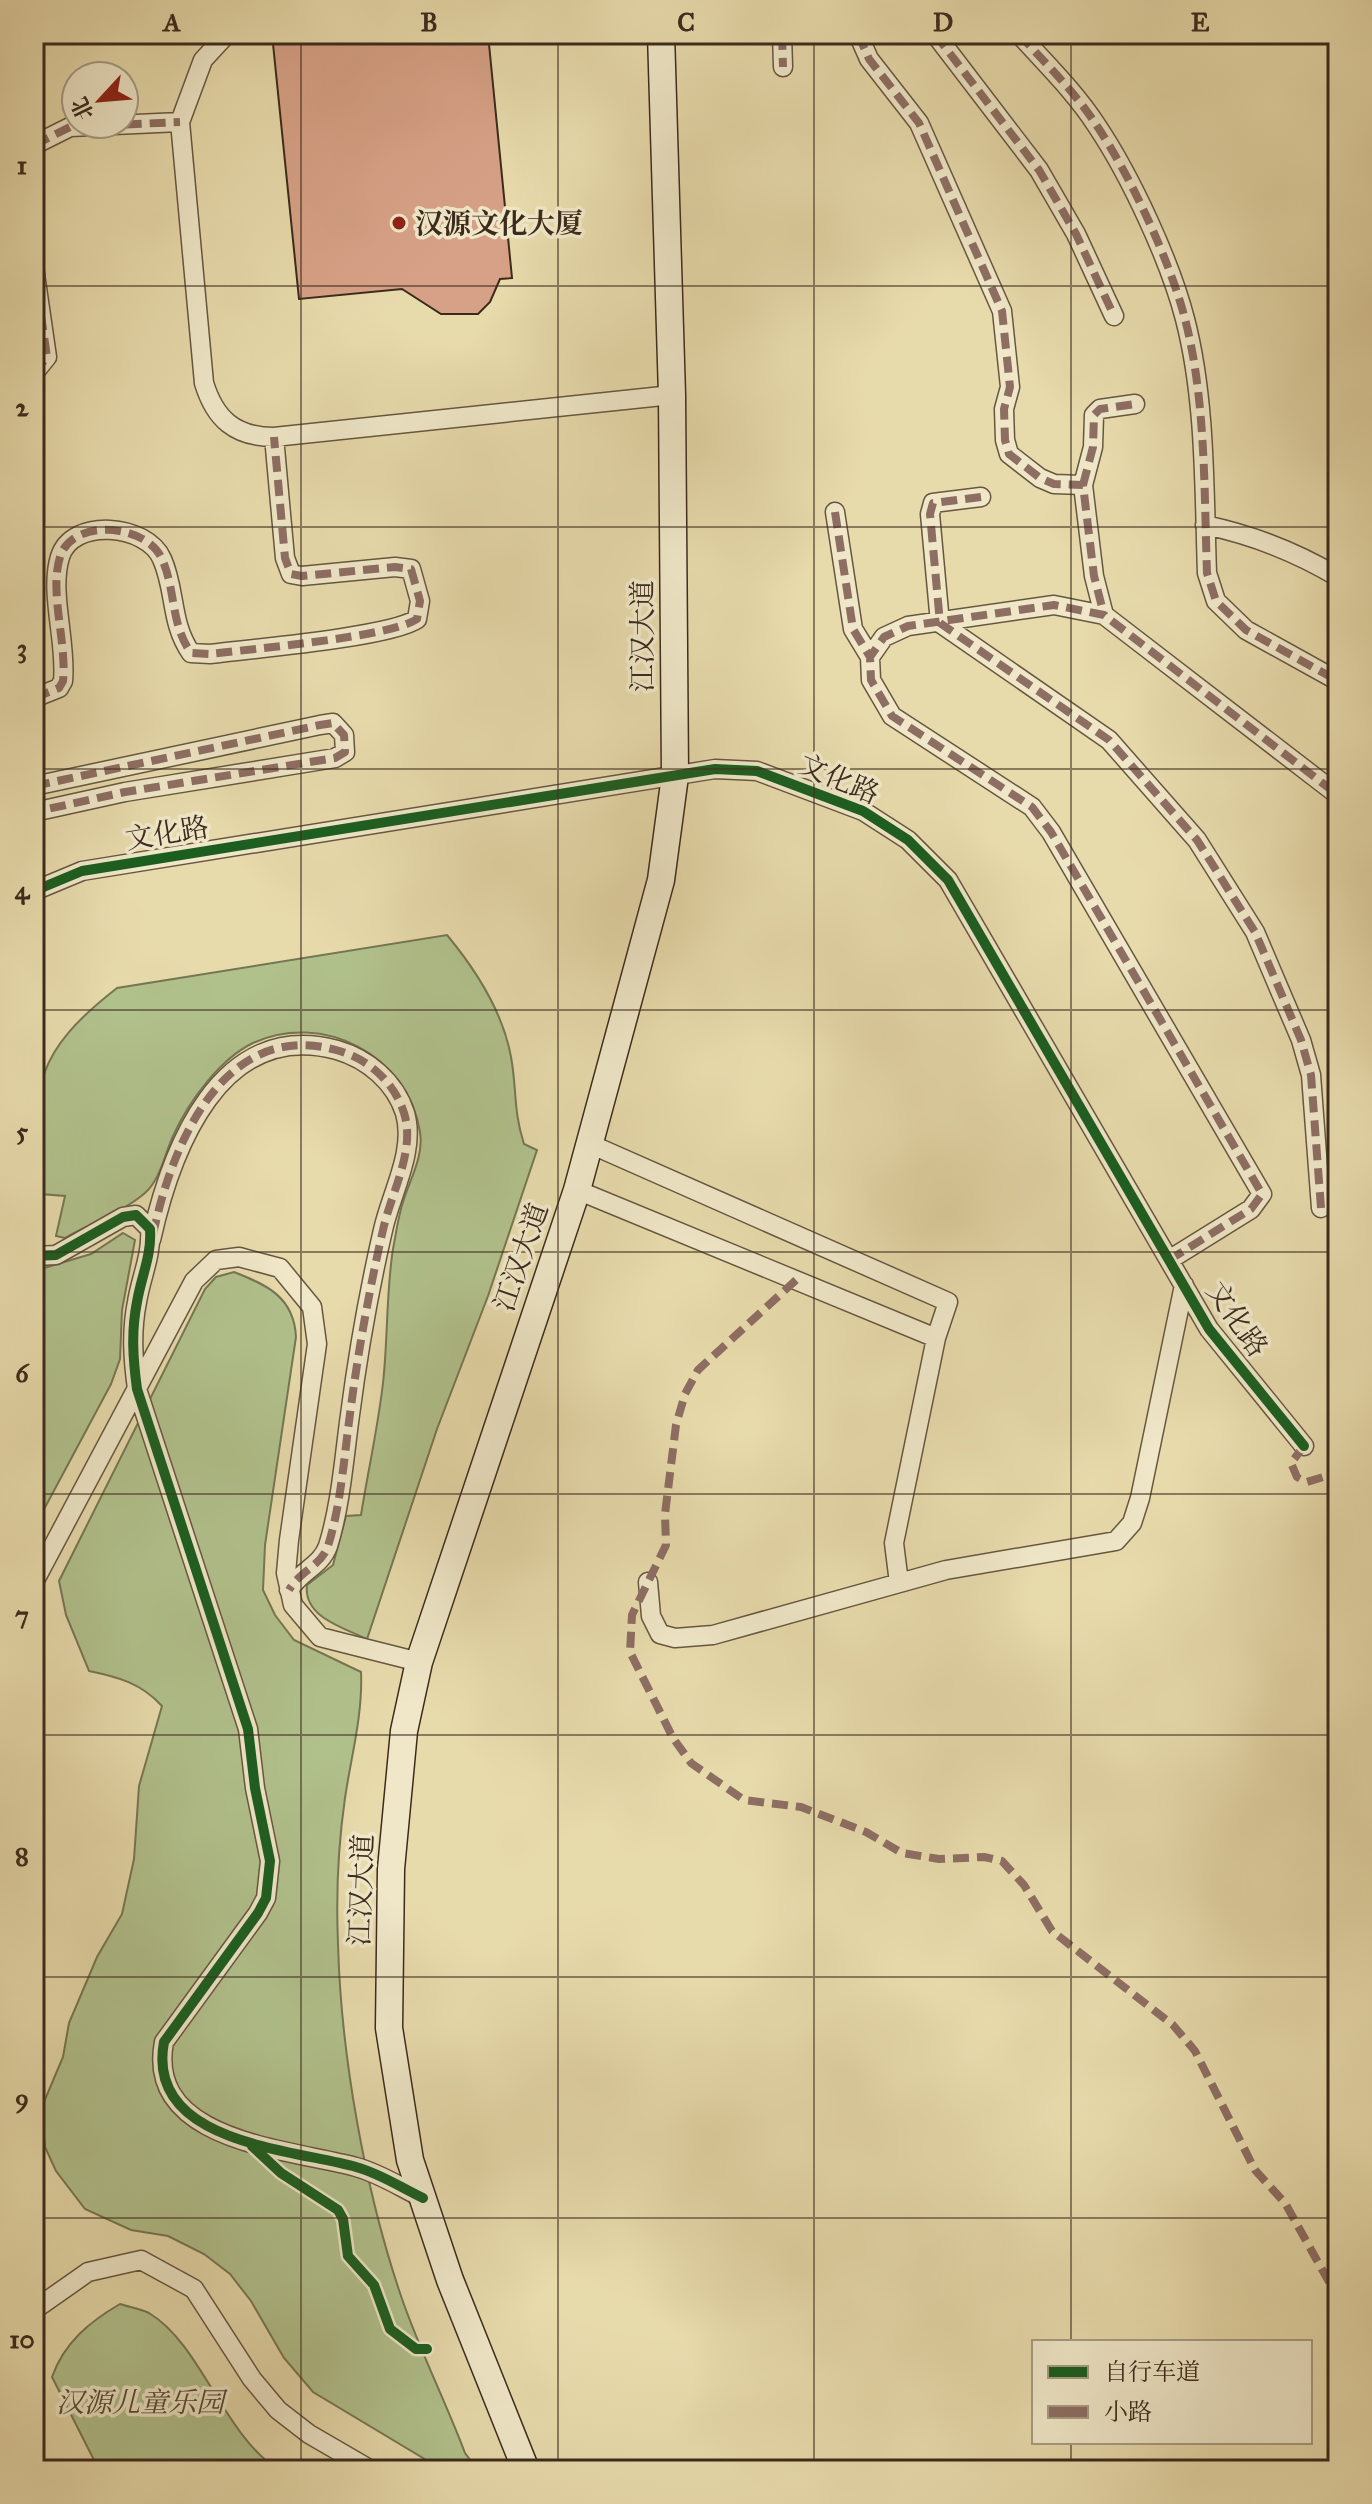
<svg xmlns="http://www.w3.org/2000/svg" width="1372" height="2504" viewBox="0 0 1372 2504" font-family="'IM FELL Great Primer','Noto Serif SC',serif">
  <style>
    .green { fill: #b1c18c; stroke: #767654; stroke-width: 2 }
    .building { fill: #d6a186; stroke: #3c2b1d; stroke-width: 2 }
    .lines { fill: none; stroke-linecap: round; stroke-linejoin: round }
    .minor-casing { stroke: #675740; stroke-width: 21 }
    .secondary-casing { stroke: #3c2b1d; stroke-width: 29 }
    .minor { stroke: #efe7c8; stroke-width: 18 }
    .secondary { stroke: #efe7c8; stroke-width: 26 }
    .quiet { stroke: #8d6e63; stroke-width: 8; stroke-dasharray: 16 8; stroke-linecap: butt }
    .cycleway-casing { stroke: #efe7c8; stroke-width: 15 }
    .cycleway { stroke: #1b5e20; stroke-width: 10 }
    .grid { fill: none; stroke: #3c2b1d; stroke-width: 2; stroke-opacity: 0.55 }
    .poi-dot { fill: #8f2418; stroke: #efe7c8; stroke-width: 3 }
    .labels { text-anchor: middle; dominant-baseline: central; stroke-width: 7; stroke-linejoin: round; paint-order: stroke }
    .poi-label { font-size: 28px; font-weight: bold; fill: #3c2b1d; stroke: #efe7c8; text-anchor: start }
    .street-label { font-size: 28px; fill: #3c2b1d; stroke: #efe7c8 }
    .park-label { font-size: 28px; font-style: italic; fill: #534933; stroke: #efe7c8 }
    .neatline { fill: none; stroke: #3c2b1d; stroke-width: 3 }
    .grid-label { font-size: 26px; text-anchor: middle; font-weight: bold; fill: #3c2b1d }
  </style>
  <rect width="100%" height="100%" fill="#e7daab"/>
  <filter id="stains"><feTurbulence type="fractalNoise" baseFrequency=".0025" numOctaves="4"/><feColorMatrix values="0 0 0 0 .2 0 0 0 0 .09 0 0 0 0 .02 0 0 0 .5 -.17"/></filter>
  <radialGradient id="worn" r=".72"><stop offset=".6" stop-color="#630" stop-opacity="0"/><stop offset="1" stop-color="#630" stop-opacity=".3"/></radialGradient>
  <path class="green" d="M447,935C476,970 503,1012 511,1057C517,1089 513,1110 524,1144L537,1150L488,1296L437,1429L367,1639C344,1628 303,1617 307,1585L333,1565L346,1516L361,1515C368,1471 378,1427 383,1383C388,1339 386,1293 393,1249C396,1234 398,1217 403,1202C410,1179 424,1156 420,1132C408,1055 322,1011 253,1043C220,1059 189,1101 174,1134C165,1152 161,1179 145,1193C123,1212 90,1224 65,1238L56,1236L65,1196L40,1194L34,1191C34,1088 31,1055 117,988Z
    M123,1233L135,1240L122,1310L120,1359L111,1384L34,1528V1271L91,1254Z
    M234,1272C267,1285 294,1297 296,1337L265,1545L263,1590L275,1615L294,1640L361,1672C363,1714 351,1757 345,1798C338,1846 336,1896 338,1944C341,2056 365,2190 401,2296C419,2349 445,2400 465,2453L474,2465L473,2470H443L313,2392L284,2358L251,2301L230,2274L204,2254L168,2236L131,2230L85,2209L56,2171L45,2147L41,2109L63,2057L69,2023L97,1957L122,1914L134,1859L139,1786L162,1706C141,1683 118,1677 89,1671L66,1615L59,1581L205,1289L216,1277Z
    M120,2304C129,2307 141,2309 149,2313C201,2344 224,2436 279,2470H99L52,2377C64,2343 89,2322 120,2304Z"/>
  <path class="building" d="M272,34H488L512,278L500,279L490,302L478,314H441L402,289L299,299Z"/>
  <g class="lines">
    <g class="minor-casing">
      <path id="minor" d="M227,34L203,60L180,122L204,383C215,419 235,437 274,437L672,395
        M782,34L783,67
        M858,34L869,59L919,123L1002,311L1010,387L1004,409L1005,440L1009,454L1040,478L1054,484L1083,485L1094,576L1104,615
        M935,34L1039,170L1076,234L1114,316
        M1019,34C1046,64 1075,92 1097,126C1131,177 1170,261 1185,319C1206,400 1204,490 1207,573L1216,601L1246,630L1338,681
        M34,145L70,127L180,122
        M34,267L47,357L34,373
        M1083,485L1093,447L1094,415L1100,409L1135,404
        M981,497L933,503L930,514L940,623L1109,740L1197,840L1255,932L1301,1040L1311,1075L1321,1208
        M835,512L853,629L870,657
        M1205,525C1253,535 1296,552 1338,577
        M34,698L59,688L63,681C67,643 49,592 60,557C72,517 147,524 162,559C176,590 170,623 191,653L210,654C250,649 391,637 417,619L420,601L411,569L395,567L302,576L291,574L285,558L274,437
        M34,786L320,725L333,723L344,735L345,752L335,758L125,792L34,812
        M34,891L82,871L715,769L757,771L863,811L908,840L948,880L1209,1329L1304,1446
        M590,1144L948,1302L936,1338L894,1543L899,1583
        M577,1190L936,1338
        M151,1240C171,1150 220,1018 337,1050C368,1059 395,1082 405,1113C416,1151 391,1193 383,1230C369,1291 358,1353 350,1415C344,1458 341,1504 328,1546C321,1566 300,1571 289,1590
        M34,1256L56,1255L123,1217L136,1215L150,1229C152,1255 141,1277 137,1302C131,1332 133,1359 137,1389L248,1729L255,1788L270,1861L266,1898L258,1913L164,2042C145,2143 292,2149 356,2167C379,2173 402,2188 423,2198
        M1169,1260L1251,1209L1262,1194L1051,832L1032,807L892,716L871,680L870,657L884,637L908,626L1054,605L1104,615L1338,795
        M34,1582L194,1281L216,1260L239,1257L280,1268L312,1307L317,1344L289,1540L286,1573L293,1605L320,1637L419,1662
        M648,1582L651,1616L660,1634L675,1638L713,1635L946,1570L1116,1541L1132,1523L1140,1498L1184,1285
        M34,2310L88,2272L141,2260L194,2289L252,2379L278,2410L309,2434L371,2470"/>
    </g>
    <g class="secondary-casing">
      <path id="secondary" d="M34,2468L35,2470
        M526,2470L450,2280L410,2160L389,2028L391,1869L404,1731L419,1662L577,1190L661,880L675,776L672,395L661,34"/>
    </g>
    <use href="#minor" class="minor"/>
    <use href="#secondary" class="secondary"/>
    <path class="quiet" d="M782,34L783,67
      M858,34L869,59L919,123L1002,311L1010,387L1004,409L1005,440L1009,454L1040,478L1054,484L1083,485L1094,576L1104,615
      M935,34L1039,170L1076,234L1114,316
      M1019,34C1046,64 1075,92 1097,126C1131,177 1170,261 1185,319C1206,400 1204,490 1207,573L1216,601L1246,630L1338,681
      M34,145L70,127L180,122
      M34,267L47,357L34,373
      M1083,485L1093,447L1094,415L1100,409L1135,404
      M981,497L933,503L930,514L940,623L1109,740L1197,840L1255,932L1301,1040L1311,1075L1321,1208
      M835,512L853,629L870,657
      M34,698L59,688L63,681C67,643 49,592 60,557C72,517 147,524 162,559C176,590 170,623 191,653L210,654C250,649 391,637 417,619L420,601L411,569L395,567L302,576L291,574L285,558L274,437
      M34,786L320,725L333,723L344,735L345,752L335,758L125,792L34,812
      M153,1235C171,1146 223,1019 336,1050C367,1058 394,1081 404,1113C416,1150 391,1193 383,1230C369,1291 358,1352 350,1414C344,1458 341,1504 328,1546C321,1566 300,1571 289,1590
      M1169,1260L1251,1209L1262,1194L1051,832L1032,807L892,716L871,680L870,657L884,637L908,626L1054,605L1104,615L1338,795
      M796,1280L698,1370L685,1394L676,1425L665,1514L666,1545L632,1615L630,1652L673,1738L691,1763L744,1800L801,1807L866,1832L902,1853L939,1859L984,1857L1002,1861L1024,1885L1052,1931L1173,2025L1195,2051L1255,2170L1285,2203L1338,2298
      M1304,1446L1291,1463L1297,1477L1307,1482L1333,1474L1338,1468"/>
    <g class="cycleway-casing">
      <path id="cycleway" d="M34,891L82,871L715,769L757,771L863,811L908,840L948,880L1209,1329L1304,1446
        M34,1256L56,1255L123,1217L136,1215L150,1229C152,1255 141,1277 137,1302C131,1332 133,1359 137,1389L248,1729L255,1788L270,1861L266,1898L258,1913L164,2042C145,2143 292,2149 356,2167C379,2173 402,2188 423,2198
        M252,2146L281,2173L338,2210L343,2219L348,2256L374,2285L390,2329L416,2349H427"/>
    </g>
    <use href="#cycleway" class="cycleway"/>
  </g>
  <path class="grid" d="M301,34V2470M558,34V2470M814,34V2470M1071,34V2342M34,286H1338M34,527H1338M34,769H1338M34,1010H1338M34,1252H1338M34,1494H1338M34,1735H1338M34,1977H1338M34,2218H1338M1071,2442V2470"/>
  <circle class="poi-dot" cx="399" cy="223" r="8"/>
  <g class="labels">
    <g class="poi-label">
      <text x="415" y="223">汉源文化大厦</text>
    </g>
    <g class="street-label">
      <text transform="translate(642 636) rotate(-90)">江汉大道</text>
      <text transform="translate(839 779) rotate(23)">文化路</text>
      <text transform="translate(167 833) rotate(-9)">文化路</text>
      <text transform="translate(521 1257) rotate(-71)">江汉大道</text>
      <text transform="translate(1237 1319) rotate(55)">文化路</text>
      <text transform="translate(361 1890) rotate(-88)">江汉大道</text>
    </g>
    <g class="park-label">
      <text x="140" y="2402">汉源儿童乐园</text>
    </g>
  </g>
  <rect width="1372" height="2504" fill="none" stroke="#e7daab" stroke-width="88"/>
  <rect x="1032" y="2340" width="280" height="104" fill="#efe7c8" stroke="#a79c84" stroke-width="2"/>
  <rect x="1048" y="2366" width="40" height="12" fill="#1b5e20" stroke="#a79c84" stroke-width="2"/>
  <text x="1104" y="2380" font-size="24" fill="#3c2b1d">自行车道</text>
  <rect x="1048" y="2406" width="40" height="12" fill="#8d6e63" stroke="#a79c84" stroke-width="2"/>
  <text x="1104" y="2420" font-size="24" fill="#3c2b1d">小路</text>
  <g transform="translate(100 100) rotate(244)"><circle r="38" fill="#efe7c8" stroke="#a79c84" stroke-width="2"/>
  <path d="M0-6L14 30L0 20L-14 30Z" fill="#8f2418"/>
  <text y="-12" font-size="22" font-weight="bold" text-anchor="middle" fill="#3c2b1d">北</text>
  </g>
  <rect x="44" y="44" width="1284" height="2416" class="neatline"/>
  <g class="grid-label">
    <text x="172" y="31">A</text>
    <text x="429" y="31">B</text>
    <text x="686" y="31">C</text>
    <text x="943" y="31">D</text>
    <text x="1200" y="31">E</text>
    <text x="22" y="174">1</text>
    <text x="22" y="416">2</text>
    <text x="22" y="657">3</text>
    <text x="22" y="899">4</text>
    <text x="22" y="1140">5</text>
    <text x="22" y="1382">6</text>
    <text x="22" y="1624">7</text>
    <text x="22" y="1865">8</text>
    <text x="22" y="2107">9</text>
    <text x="22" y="2348">10</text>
  </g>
  <rect width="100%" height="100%" filter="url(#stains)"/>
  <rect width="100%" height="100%" fill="url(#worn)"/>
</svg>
